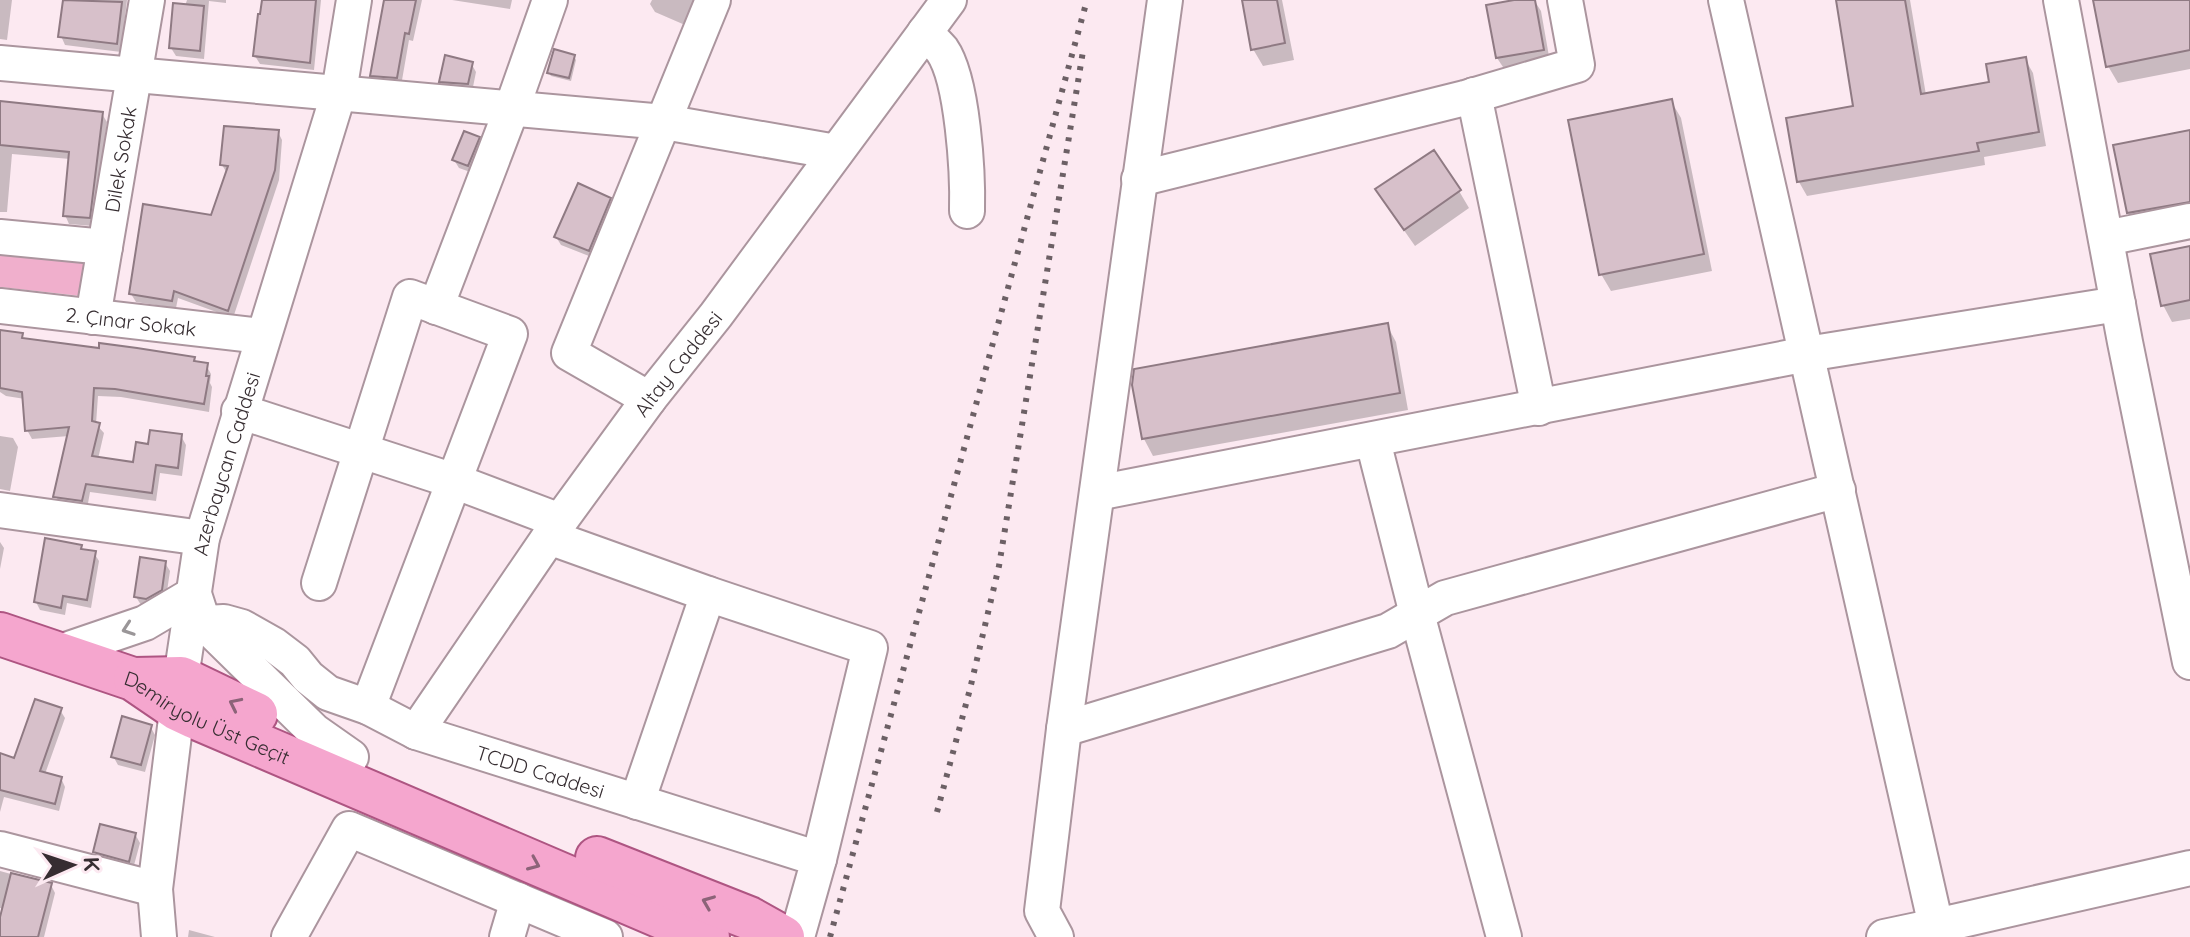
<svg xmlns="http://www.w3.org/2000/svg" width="2190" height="937" viewBox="0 0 2190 937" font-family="Quicksand,sans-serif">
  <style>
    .green { fill: #f0afcc }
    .shadow { fill: #0003 }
    .building { fill: #d7c0ca; stroke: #8f7a83; stroke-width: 2 }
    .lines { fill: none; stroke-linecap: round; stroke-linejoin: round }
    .minor-casing { stroke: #ab959e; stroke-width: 38 }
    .major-casing { stroke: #ae5582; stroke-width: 46 }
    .minor { stroke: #fff; stroke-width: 34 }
    .major { stroke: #f5a6ce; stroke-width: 42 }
    .rail { stroke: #6c6065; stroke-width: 6; stroke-dasharray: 4 8; stroke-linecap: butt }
    .oneway { stroke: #9a9698 }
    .oneway2 { stroke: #8c6378 }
    .labels { text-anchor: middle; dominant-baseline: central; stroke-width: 6; stroke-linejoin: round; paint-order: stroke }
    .street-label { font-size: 20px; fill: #362d31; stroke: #fce9f1 }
  </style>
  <rect width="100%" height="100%" fill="#fce9f1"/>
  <path class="green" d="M0,251L86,261L82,296L0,287Z"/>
  <path class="shadow" d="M0,0H12L7,40L0,39Z
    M65,0H127L121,52L65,45L61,36Z
    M187,0H226V3L209,1L204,59L176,56L171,48Z
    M263,0H321L314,70L260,64L255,56Z
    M386,0H422L413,41L409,40L401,86L377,84L372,75Z
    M452,0H512L510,9Z
    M652,0H696L685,25L655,12L650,4Z
    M1244,0H1282L1294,60L1263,66L1253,49Z
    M1525,0H1534L1541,11L1550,62L1505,70L1497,58Z
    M1837,0H1910L1926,95L1991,84L2025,59L2033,73L2046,146L1984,157L1985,165L1807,196L1799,182L1856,107Z
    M2095,0H2190V69L2118,83L2108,66Z
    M574,56L576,60L571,81L551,76L549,73Z
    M471,63L476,72L472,92L446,90L441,82Z
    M1671,101L1681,118L1712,271L1611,291L1601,274Z
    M0,103L102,114L107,122L93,226L69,224L65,215L70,159L12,154L7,212H0Z
    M278,132L282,140L279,180L233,318L178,298L176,308L136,302L131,294L212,217L227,173L222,165Z
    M2190,132V219L2139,229L2129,213Z
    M478,138L483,147L473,173L459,168L454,160Z
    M1459,191L1469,208L1415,246L1387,206Z
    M609,200L614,208L594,258L561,245L556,237Z
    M2190,248V319L2172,322L2163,305Z
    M1387,325L1396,342L1408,410L1153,456L1144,439L1134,384Z
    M0,332L22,335L25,341L194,358L197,363L206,365L211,374L210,383L212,387L209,412L121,397L98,396L96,424L104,433L98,459L135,464L150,446L181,436L186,445L182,476L160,473L156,501L90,492L87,509L61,505L56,497L69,436L32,439L27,430L25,399L6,396L0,392Z
    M0,436L13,438L18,447L10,491L0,489Z
    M0,542L4,548L0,569Z
    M81,547L83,551L94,553L99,561L91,608L67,603L65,615L40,610L36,602Z
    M165,563L170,571L166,598L151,607L141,605L136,597Z
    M60,710L65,718L45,774L61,778L65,787L59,811L4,797L0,812V755L15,760Z
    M150,726L155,735L145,772L118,765L113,756Z
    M135,834L140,843L133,869L100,860L95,852Z
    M0,871L51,885L55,893L44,937H0L4,909L0,908Z
    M189,930L215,937H188Z"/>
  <path class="building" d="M63,0L122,2L117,44L58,37Z
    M262,0H316L310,63L253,56L258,14H260Z
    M384,0H416L409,34L405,33L397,78L370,76Z
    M1242,0H1277L1285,43L1251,50Z
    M1514,0H1535L1544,50L1496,58L1486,5Z
    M1836,0H1905L1921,94L1989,82L1986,64L2026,57L2039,132L1977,143L1979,151L1797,182L1786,118L1853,106Z
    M2093,0H2190V50L2106,67Z
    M173,3L204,6L200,51L169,48Z
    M554,49L575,55L569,78L547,73Z
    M445,55L473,62L468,84L439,82Z
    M1672,99L1704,254L1599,275L1568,120Z
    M0,101L103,112L90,218L63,216L69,152L0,145Z
    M224,126L279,130L275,170L228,311L174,291L172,301L129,294L143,204L211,215L228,166L220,165Z
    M2190,130V202L2127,213L2113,145Z
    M464,131L480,137L468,166L452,160Z
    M1434,150L1461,190L1404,230L1375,189Z
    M578,183L611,198L589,251L554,237Z
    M2190,246V300L2161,306L2150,254Z
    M1388,323L1400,393L1142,439L1132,385L1134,369Z
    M0,330L23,333L22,338L99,348V343L137,348L195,357L194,361L208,363L206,376H209L204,404L115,389L94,388L92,421L100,423L92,456L133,462L136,442L148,444L150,430L182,434L178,468L156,465L152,493L86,484L82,501L53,497L69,427L25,431L22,392L0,388Z
    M45,538L82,545L81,549L96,551L87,600L63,596L61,608L34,602Z
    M140,557L166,561L162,590L146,599L134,597Z
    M35,699L62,708L40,771L62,777L55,804L0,790V753L14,758Z
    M122,716L152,725L141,765L111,757Z
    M100,824L136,833L129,862L93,852Z
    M11,873L52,883L38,937H0V917Z"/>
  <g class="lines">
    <g class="minor-casing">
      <g id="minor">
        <path d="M1726,0L1936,926L2190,868"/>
        <path d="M2061,0L2125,342L2190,662"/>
        <path d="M925,32C930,38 937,44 942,50C963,80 968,174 967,211"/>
        <path d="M0,63L664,122L836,152"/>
        <path d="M1474,95L1539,408"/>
        <path d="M1139,179L1465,98L1577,65L1565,0"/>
        <path d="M0,237L105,247"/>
        <path d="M2106,238L2190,221"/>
        <path id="s1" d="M0,306L262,336"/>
        <path d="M436,307L512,108L550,0"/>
        <path id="s2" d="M93,317L147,0"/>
        <path d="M649,399L569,353L713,0"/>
        <path d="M239,411L454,481L560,521"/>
        <path d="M1373,441L1417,614L1504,937"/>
        <path d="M1097,493L1807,354L2118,304"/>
        <path d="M0,510L202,538"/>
        <path d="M549,537L708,594L637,802"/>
        <path d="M319,583L410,297L510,334L368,707"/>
        <path d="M708,594L870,648L819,859"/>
        <path id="s3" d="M205,623L224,622L242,627L274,645L295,661L308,677L328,693L368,707L416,732L819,859L797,937"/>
        <path d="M57,653L145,623L194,594L203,622L314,731L351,757"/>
        <path d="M1064,729L1388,631L1445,598L1838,490"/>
        <path id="s4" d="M416,732L560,521L649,399L716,315L949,0"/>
        <path d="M0,849L155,889"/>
        <path id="s5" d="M159,937L155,889L181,678L202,538L339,92L354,0"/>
        <path d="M289,937L349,829L605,937"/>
        <path d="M507,937L518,900"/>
        <path d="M1056,937L1042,911L1064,729L1165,0"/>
        <path d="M1884,937L1936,926"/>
      </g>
    </g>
    <g class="major-casing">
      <g id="major">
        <path id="s6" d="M0,634L133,679L177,709L194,717L708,937"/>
        <path d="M135,679L181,678L256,714"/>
        <path d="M597,858L749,918L783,937"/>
      </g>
    </g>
    <use href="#minor" class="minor"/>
    <use href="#major" class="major"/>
    <path class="rail" d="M937,812L970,689L999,566L1083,51
      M830,937L1087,0"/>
  </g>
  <defs><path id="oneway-chevron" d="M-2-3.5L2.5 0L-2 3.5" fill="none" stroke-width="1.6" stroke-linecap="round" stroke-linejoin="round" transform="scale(2)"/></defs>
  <use class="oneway" href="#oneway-chevron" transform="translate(128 629) rotate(161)"/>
  <g class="oneway2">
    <use href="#oneway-chevron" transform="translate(235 704) rotate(-154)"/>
    <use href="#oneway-chevron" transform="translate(534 864) rotate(23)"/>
    <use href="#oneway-chevron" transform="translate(708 902) rotate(-158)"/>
  </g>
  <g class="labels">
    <g class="street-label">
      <text stroke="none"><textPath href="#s2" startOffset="160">Dilek Sokak</textPath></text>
      <text stroke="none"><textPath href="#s1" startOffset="132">2. Çınar Sokak</textPath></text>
      <text stroke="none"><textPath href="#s4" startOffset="452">Altay Caddesi</textPath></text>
      <text stroke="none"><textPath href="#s5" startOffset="480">Azerbaycan Caddesi</textPath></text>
      <text stroke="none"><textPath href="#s6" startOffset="224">Demiryolu Üst Geçit</textPath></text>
      <text stroke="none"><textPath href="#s3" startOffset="374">TCDD Caddesi</textPath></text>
    </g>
  </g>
  <g transform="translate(72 865) rotate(87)" stroke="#fce9f1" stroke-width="6" paint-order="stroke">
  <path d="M0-6L14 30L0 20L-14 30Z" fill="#362d31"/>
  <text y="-12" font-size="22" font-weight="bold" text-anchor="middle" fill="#362d31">K</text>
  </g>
</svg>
